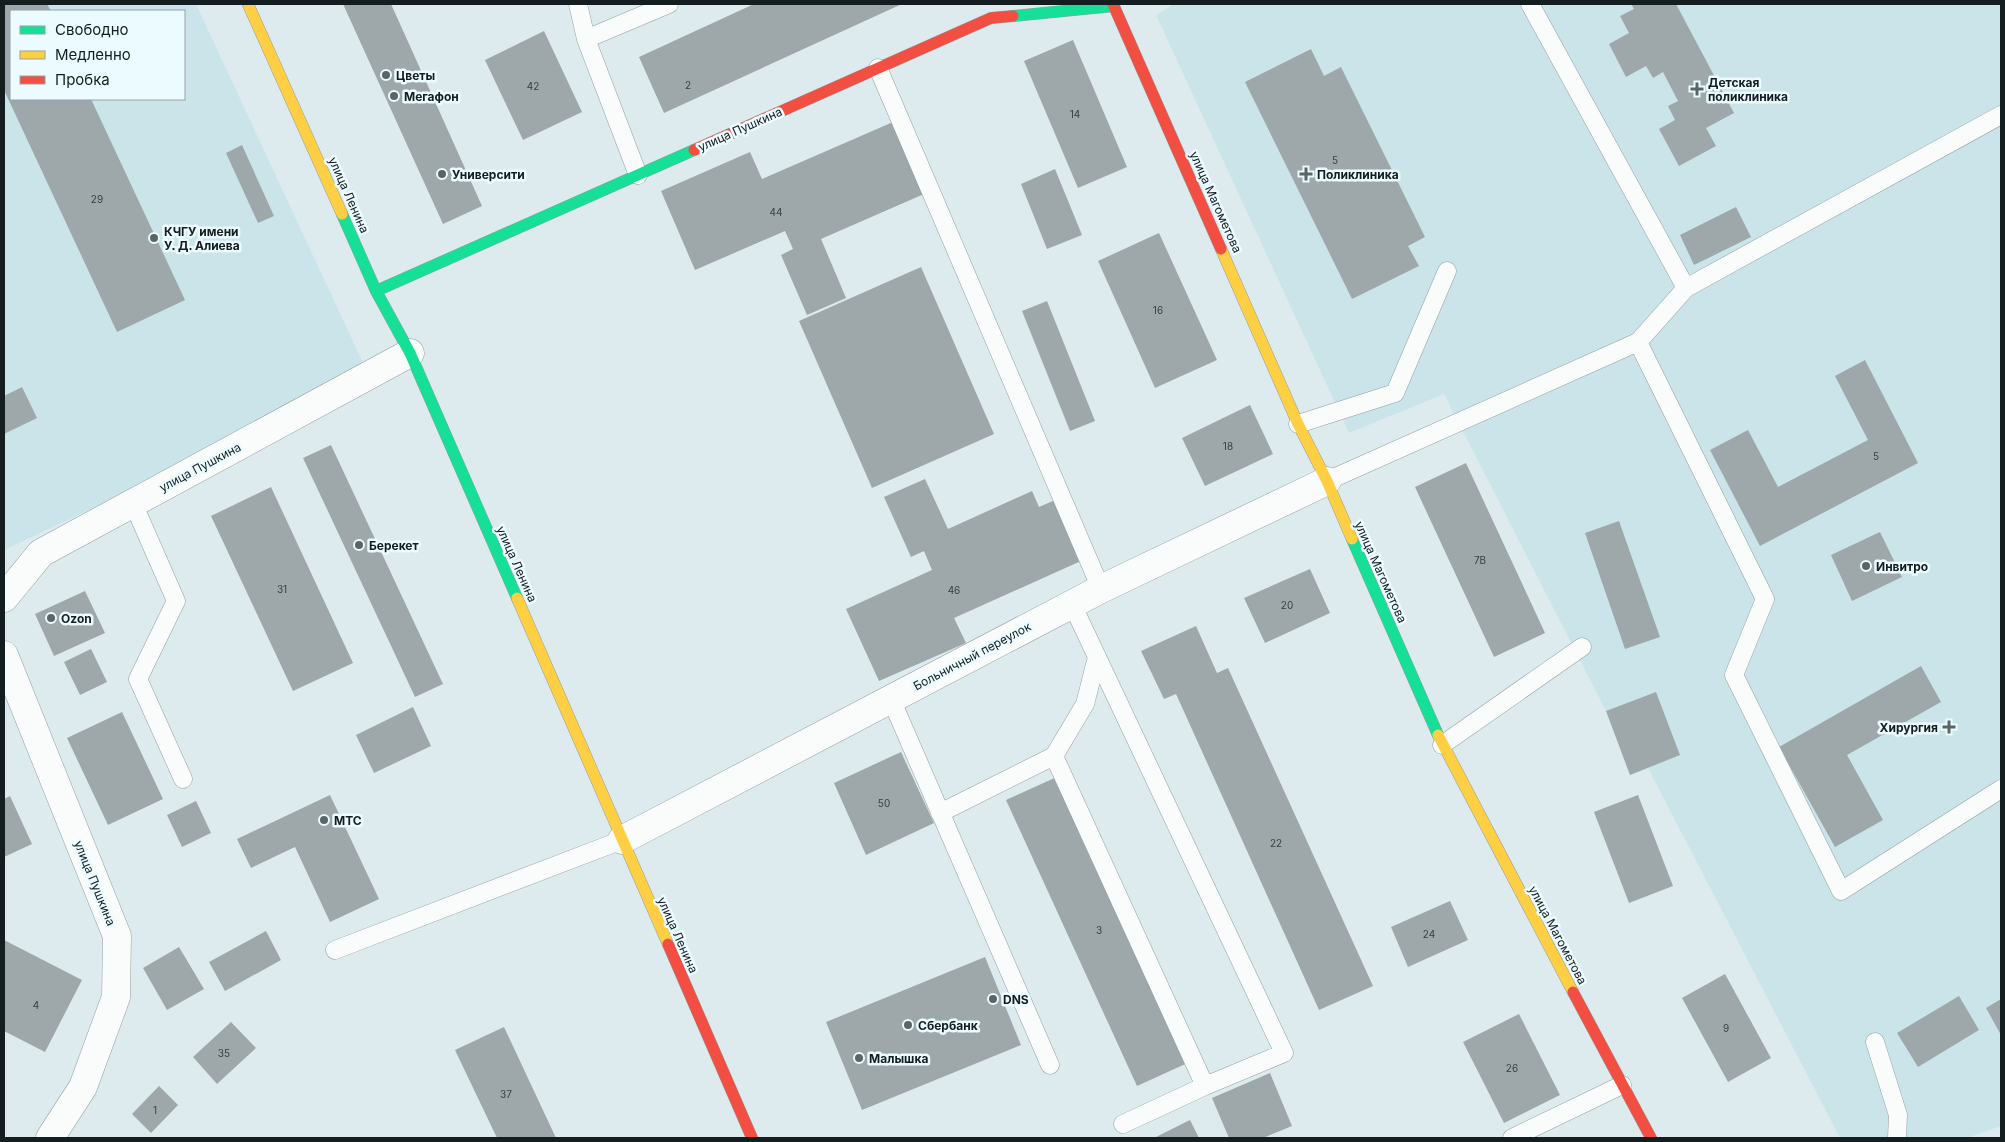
<svg xmlns="http://www.w3.org/2000/svg" width="2005" height="1142" viewBox="0 0 2005 1142" font-family="Inter,sans-serif">
  <style>
    .built { fill: #cae4ea; fill-rule: evenodd }
    .building { fill: #9ea8ab }
    .lines { fill: none; stroke-linecap: round; stroke-linejoin: round }
    .lane-casing { stroke: #949fa1; stroke-width: 19 }
    .street-casing { stroke: #949fa1; stroke-width: 29 }
    .fast-casing { stroke: #949fa1; stroke-width: 12 }
    .slow-casing { stroke: #949fa1; stroke-width: 12 }
    .jam-casing { stroke: #949fa1; stroke-width: 12 }
    .lane { stroke: #fafcfc; stroke-width: 18 }
    .street { stroke: #fafcfc; stroke-width: 28 }
    .fast { stroke: #16e098; stroke-width: 11 }
    .slow { stroke: #ffcf43; stroke-width: 11 }
    .jam { stroke: #f24e42; stroke-width: 11 }
    .poi-dot { fill: #5a6567; stroke: #ebfbff; stroke-width: 2 }
    .labels { text-anchor: middle; dominant-baseline: central; stroke-width: 5; stroke-linejoin: round; paint-order: stroke }
    .number-label { font-size: 10px; fill: #364042 }
    .poi-label { font-size: 12px; font-weight: bold; fill: #141d1f; stroke: #ebfbff; text-anchor: start }
    .street-label { font-size: 12px; fill: #141d1f; stroke: #ebfbff }
  </style>
  <rect width="100%" height="100%" fill="#ddebee"/>
  <path class="built" d="M4,4H196L370,378L4,550ZM11,11H184V99H11Z
    M1174,4H2001V1126L1967,1138H1840L1648,768L1630,775L1606,711L1444,394L1349,433L1156,15Z"/>
  <path class="building" d="M4,4H47L51,11H11V99H91L185,300L117,332L4,90Z
    M343,4H391L482,206L443,224Z
    M754,4H902L664,113L639,57Z
    M1631,4H1676L1734,113L1706,128L1716,146L1679,166L1659,129L1675,120L1668,106L1678,101L1663,72L1653,78L1646,66L1626,77L1609,44L1629,33L1620,16L1634,9Z
    M544,31L582,112L523,140L485,60Z
    M1073,40L1127,167L1078,188L1024,61Z
    M1311,49L1324,76L1341,67L1425,237L1408,246L1419,266L1352,299L1245,82Z
    M893,122L924,194L821,239L846,298L807,315L781,255L793,249L785,231L695,270L661,191L750,152L762,179Z
    M242,145L274,216L258,223L226,153Z
    M1055,169L1082,235L1047,249L1021,184Z
    M1736,207L1751,237L1694,265L1680,235Z
    M1159,233L1217,360L1155,388L1098,261Z
    M921,267L994,434L872,488L799,321Z
    M1047,301L1095,421L1070,431L1022,311Z
    M1865,360L1918,463L1760,546L1710,450L1748,430L1778,487L1868,440L1835,376Z
    M22,387L37,418L4,434V396Z
    M1250,405L1273,454L1205,486L1182,438Z
    M331,445L443,684L415,697L303,458Z
    M1466,463L1545,633L1494,657L1415,487Z
    M925,479L948,529L1032,491L1039,507L1055,500L1081,561L954,618L966,643L879,681L846,609L932,570L924,551L911,557L884,497Z
    M271,487L353,663L293,691L211,516Z
    M1619,521L1660,637L1625,649L1585,533Z
    M1880,532L1902,577L1852,601L1831,555Z
    M1310,569L1330,613L1265,643L1244,598Z
    M85,591L105,633L54,656L35,614Z
    M1196,626L1217,673L1228,668L1373,986L1319,1010L1176,694L1164,699L1141,651Z
    M91,649L107,682L80,695L64,662Z
    M1921,666L1941,702L1847,755L1883,820L1835,847L1779,747Z
    M1656,692L1680,755L1630,775L1606,711Z
    M413,707L431,746L374,773L356,735Z
    M122,712L163,799L108,825L67,738Z
    M901,752L934,823L866,855L834,783Z
    M1061,775L1192,1061L1137,1086L1006,800Z
    M330,795L379,899L330,922L295,847L251,868L237,839Z
    M1638,795L1673,886L1629,903L1594,812Z
    M10,796L32,844L4,857V799Z
    M196,801L211,833L182,847L167,815Z
    M1450,901L1468,940L1408,967L1391,927Z
    M266,931L281,960L225,991L209,962Z
    M4,940L82,980L45,1052L4,1031Z
    M179,947L204,989L167,1010L143,968Z
    M985,957L1021,1045L862,1110L826,1022Z
    M1725,974L1771,1058L1728,1082L1682,998Z
    M1959,996L1979,1030L1918,1067L1897,1033Z
    M2001,999V1035L1986,1008Z
    M1519,1014L1560,1095L1504,1123L1463,1042Z
    M231,1022L256,1048L217,1084L193,1057Z
    M504,1027L556,1138H497L455,1050Z
    M1270,1073L1292,1126L1263,1138H1229L1212,1098Z
    M159,1086L178,1105L151,1133L132,1114Z
    M1190,1120L1199,1138H1154Z"/>
  <g class="lines">
    <g class="lane-casing">
      <path id="lane" d="M578,4L586,39
        M1530,4L1686,288
        M878,68L1101,589
        M638,175L586,39L669,4
        M1638,342L1765,599L1734,675L1841,891L2001,789
        M1298,424L1395,393L1447,271
        M1327,481L1638,342L1686,288L2001,115
        M133,503L176,601L138,679L183,779
        M1072,604L1284,1053L1205,1086
        M891,699L1050,1065
        M1442,745L1582,647
        M1054,756L1085,704L1097,657
        M940,813L1054,756L1205,1086L1123,1124
        M335,950L622,840
        M1875,1042L1898,1115L1897,1138
        M1512,1138L1622,1085"/>
    </g>
    <g class="street-casing">
      <path id="street" d="M4,598L41,553L410,353
        M4,655L117,936L116,997L83,1087L50,1138
        M622,840L1101,589L1327,481"/>
    </g>
    <g class="fast-casing">
      <path id="fast" d="M1013,16L1114,6
        M342,214L376,291L410,353L517,598
        M376,291L694,150
        M1352,539L1438,735"/>
    </g>
    <g class="slow-casing">
      <path id="slow" d="M248,4L342,214
        M1221,249L1298,424L1327,481L1352,539
        M517,598L668,944
        M1438,735L1573,992"/>
    </g>
    <g class="jam-casing">
      <path id="jam" d="M1113,4L1221,249
        M694,150L991,18L1013,16
        M668,944L752,1138
        M1573,992L1651,1138"/>
    </g>
    <use href="#lane" class="lane"/>
    <use href="#street" class="street"/>
    <use href="#fast" class="fast"/>
    <use href="#slow" class="slow"/>
    <use href="#jam" class="jam"/>
  </g>
  <g class="poi-dot">
    <circle cx="386" cy="75" r="5"/>
    <path d="M1694.5 81.5h5v5h5v5h-5v5h-5v-5h-5v-5h5z"/>
    <circle cx="394" cy="96" r="5"/>
    <circle cx="442" cy="174" r="5"/>
    <path d="M1303.5 166.5h5v5h5v5h-5v5h-5v-5h-5v-5h5z"/>
    <circle cx="154" cy="238" r="5"/>
    <circle cx="359" cy="545" r="5"/>
    <circle cx="1866" cy="566" r="5"/>
    <circle cx="51" cy="618" r="5"/>
    <path d="M1946.5 719.5h5v5h5v5h-5v5h-5v-5h-5v-5h5z"/>
    <circle cx="324" cy="820" r="5"/>
    <circle cx="993" cy="999" r="5"/>
    <circle cx="908" cy="1025" r="5"/>
    <circle cx="859" cy="1058" r="5"/>
  </g>
  <g class="labels">
    <g class="number-label">
      <text x="688" y="85">2</text>
      <text x="533" y="86">42</text>
      <text x="1075" y="114">14</text>
      <text x="1335" y="160">5</text>
      <text x="97" y="199">29</text>
      <text x="776" y="212">44</text>
      <text x="1158" y="310">16</text>
      <text x="1228" y="446">18</text>
      <text x="1876" y="456">5</text>
      <text x="1480" y="560">7В</text>
      <text x="282" y="589">31</text>
      <text x="954" y="590">46</text>
      <text x="1287" y="605">20</text>
      <text x="884" y="803">50</text>
      <text x="1276" y="843">22</text>
      <text x="1099" y="930">3</text>
      <text x="1429" y="934">24</text>
      <text x="36" y="1005">4</text>
      <text x="1726" y="1028">9</text>
      <text x="224" y="1053">35</text>
      <text x="1512" y="1068">26</text>
      <text x="506" y="1094">37</text>
      <text x="155" y="1110">1</text>
    </g>
    <g class="poi-label">
      <text x="396" y="75">Цветы</text>
      <text x="1708" y="82">Детская<tspan x="1708" dy="14">поликлиника</tspan></text>
      <text x="404" y="96">Мегафон</text>
      <text x="452" y="174">Университи</text>
      <text x="1317" y="174">Поликлиника</text>
      <text x="164" y="231">КЧГУ имени<tspan x="164" dy="14">У. Д. Алиева</tspan></text>
      <text x="369" y="545">Берекет</text>
      <text x="1876" y="566">Инвитро</text>
      <text x="61" y="618">Ozon</text>
      <text x="1938" y="727" text-anchor="end">Хирургия</text>
      <text x="334" y="820">МТС</text>
      <text x="1003" y="999">DNS</text>
      <text x="918" y="1025">Сбербанк</text>
      <text x="869" y="1058">Малышка</text>
    </g>
    <g class="street-label">
      <text transform="translate(740 129) rotate(-24)">улица Пушкина</text>
      <text transform="translate(349 195) rotate(66)">улица Ленина</text>
      <text transform="translate(1216 202) rotate(66)">улица Магометова</text>
      <text transform="translate(200 467) rotate(-28)">улица Пушкина</text>
      <text transform="translate(517 564) rotate(66)">улица Ленина</text>
      <text transform="translate(1381 572) rotate(66)">улица Магометова</text>
      <text transform="translate(972 656) rotate(-28)">Больничный переулок</text>
      <text transform="translate(95 883) rotate(68)">улица Пушкина</text>
      <text transform="translate(678 935) rotate(66)">улица Ленина</text>
      <text transform="translate(1558 935) rotate(62)">улица Магометова</text>
    </g>
  </g>
  <rect width="2005" height="1142" fill="none" stroke="#141d1f" stroke-width="10"/>
  <rect x="10" y="10" width="175" height="90" fill="#ebfbff" stroke="#95a2a5"/>
  <rect x="20" y="26" width="25" height="8" fill="#16e098" stroke="#95a2a5"/>
  <text x="55" y="35" font-size="15" fill="#141d1f">Свободно</text>
  <rect x="20" y="51" width="25" height="8" fill="#ffcf43" stroke="#95a2a5"/>
  <text x="55" y="60" font-size="15" fill="#141d1f">Медленно</text>
  <rect x="20" y="76" width="25" height="8" fill="#f24e42" stroke="#95a2a5"/>
  <text x="55" y="85" font-size="15" fill="#141d1f">Пробка</text>
</svg>
